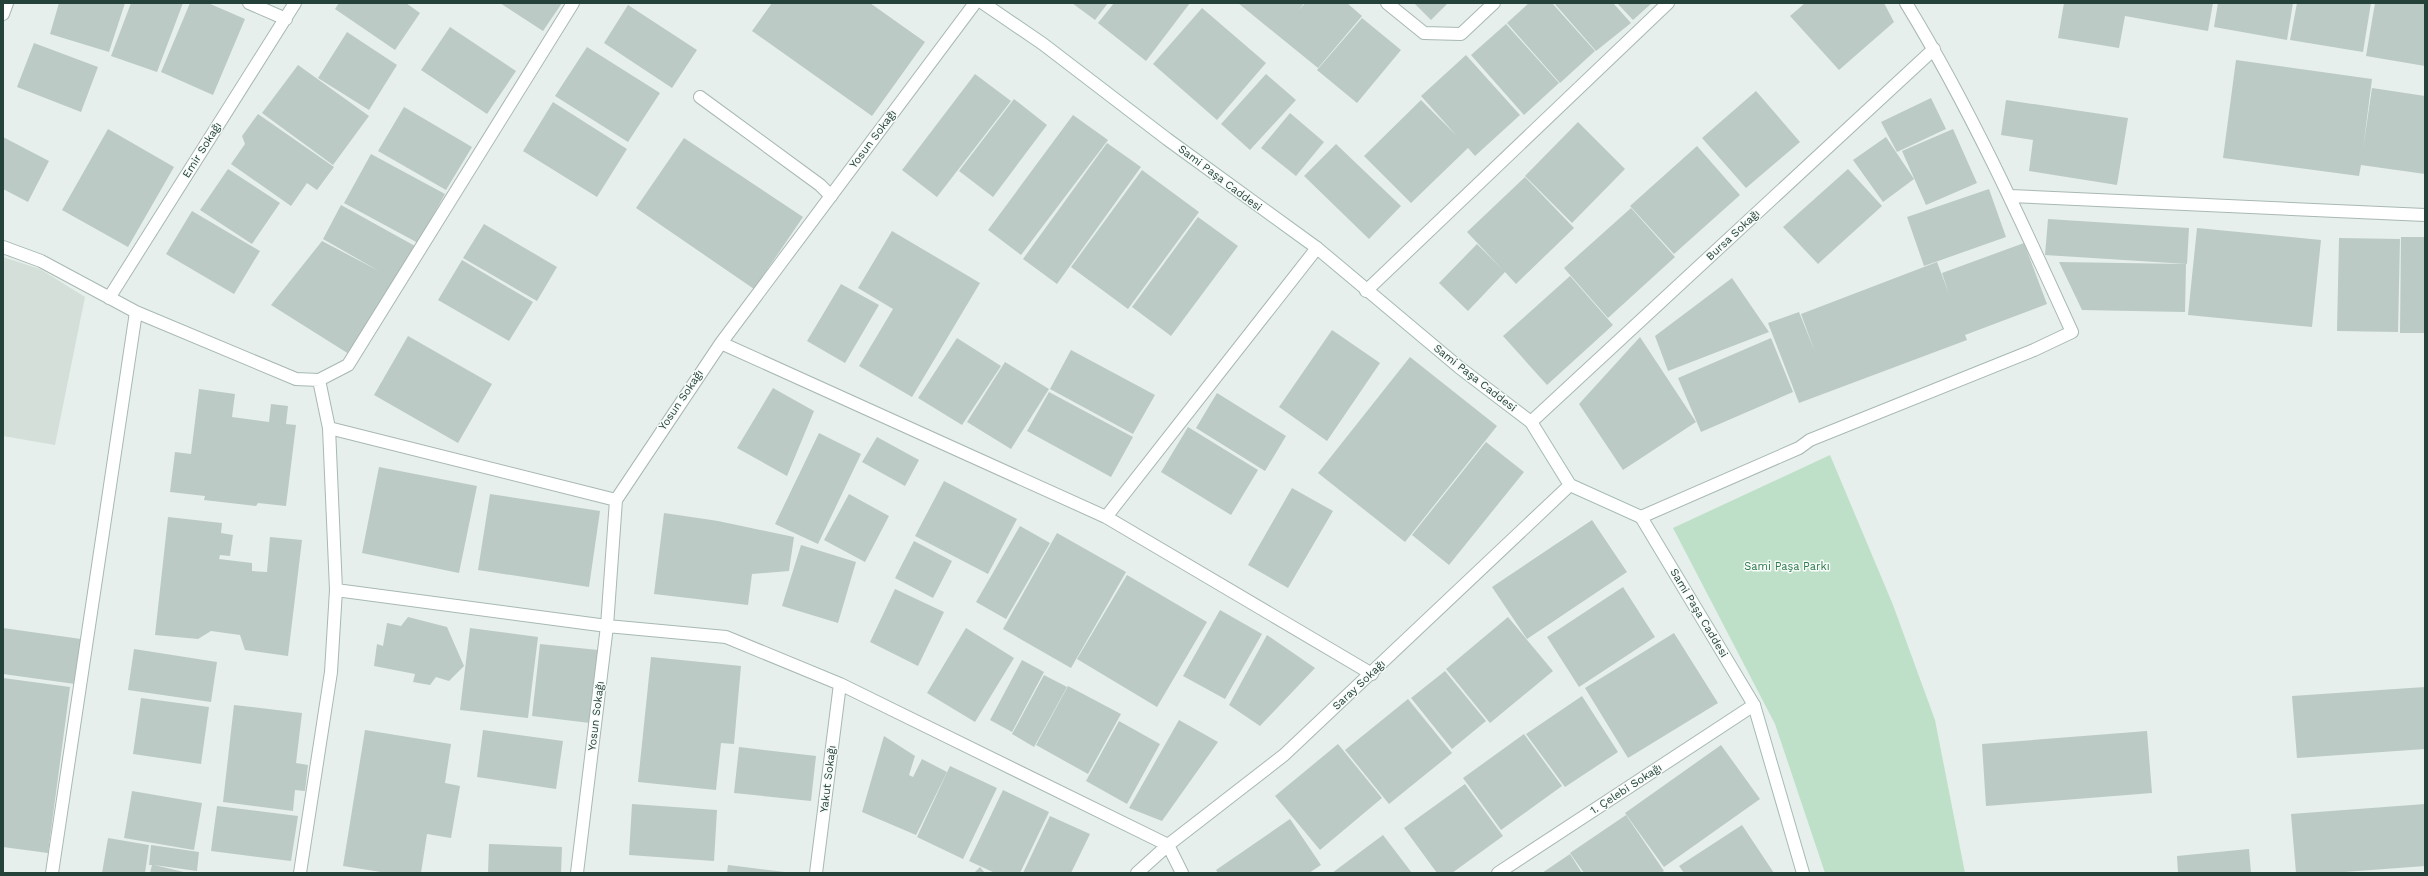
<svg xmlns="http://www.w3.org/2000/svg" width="2428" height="876" viewBox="0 0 2428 876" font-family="'Work Sans',sans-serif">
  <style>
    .built { fill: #d4dfda }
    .green { fill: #bfe0c8 }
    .building { fill: #bbcac4 }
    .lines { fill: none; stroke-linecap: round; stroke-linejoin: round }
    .lane-casing { stroke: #a8b8b2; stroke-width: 14 }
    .street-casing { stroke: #a8b8b2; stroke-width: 14 }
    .secondary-casing { stroke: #a4bbb3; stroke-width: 14 }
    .lane { stroke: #fff; stroke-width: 12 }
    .street { stroke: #fff; stroke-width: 12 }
    .secondary { stroke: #fff; stroke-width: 12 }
    .labels { text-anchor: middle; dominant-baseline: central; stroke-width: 3; stroke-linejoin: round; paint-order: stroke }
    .street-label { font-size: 11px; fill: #24423a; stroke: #f7fbf9 }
    .park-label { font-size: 11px; fill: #2d7a4b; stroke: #f7fbf9 }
  </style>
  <rect width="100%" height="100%" fill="#e6efeb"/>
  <path class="built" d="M3,257L40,269L85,297L55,445L3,436Z"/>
  <path class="green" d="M1830,455L1893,605L1935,720L1965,873H1825L1775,724L1673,528Z"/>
  <path class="building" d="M59,3H125L109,52L50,34Z
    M131,3H183L157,72L111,56Z
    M190,3H208L245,19L213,95L161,72Z
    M339,3H406L420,13L395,50L335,9Z
    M500,3H562L543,31Z
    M772,3H870L925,42L872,116L752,31Z
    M1072,3H1108L1095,20Z
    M1114,3H1190L1146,61L1098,23Z
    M1238,3H1304L1299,10L1305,3H1347L1362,16L1318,68Z
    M1414,3H1448L1431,20Z
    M1529,3H1552L1595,51L1560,83L1507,23Z
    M1554,3H1613L1631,23L1596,51Z
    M1617,3H1652L1633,20Z
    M1805,3H1884L1894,22L1839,70L1790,16Z
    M2064,3H2213L2208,31L2125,16L2119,48L2058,38Z
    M2218,3H2293L2287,40L2214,27Z
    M2297,3H2371L2363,52L2290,40Z
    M2375,3H2425V66L2366,56Z
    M628,5L697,50L672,88L604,43Z
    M1202,8L1266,63L1217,120L1153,64Z
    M1362,18L1401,50L1357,103L1317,70Z
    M1506,24L1559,83L1524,115L1471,55Z
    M450,27L516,71L487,114L421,70Z
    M347,32L397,65L369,110L318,78Z
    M34,43L98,67L81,112L17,87Z
    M587,47L660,93L628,142L555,96Z
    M1466,55L1520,115L1475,156L1468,148L1411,203L1364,156L1421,100L1457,136L1421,96Z
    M2236,60L2372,79L2363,149L2372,88L2425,96V174L2361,165L2359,176L2223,158Z
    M298,65L369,116L333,165L262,113Z
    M975,74L1011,101L937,197L902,170Z
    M1266,74L1296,100L1250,150L1221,124Z
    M1756,91L1800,142L1746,188L1702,138Z
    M1931,98L1946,129L1897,152L1881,122Z
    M1014,99L1047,125L993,197L959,171Z
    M2006,100L2128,118L2117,185L2029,171L2033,140L2001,135Z
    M553,102L627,149L597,197L523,151Z
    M404,107L472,147L446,190L378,151Z
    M1290,113L1324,142L1296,176L1261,148Z
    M258,114L334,167L317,190L307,183L291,206L231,164L245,144L242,136Z
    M1073,115L1108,140L1021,255L988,230Z
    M1578,122L1625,169L1572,223L1525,176Z
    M108,129L174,167L128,247L62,210Z
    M1953,129L1977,183L1926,205L1902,151Z
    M3,137L49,161L28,202L3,189Z
    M1886,137L1914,179L1883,202L1853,160Z
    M684,138L803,217L754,289L636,208Z
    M1107,143L1141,167L1057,284L1023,259Z
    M1336,144L1401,206L1369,239L1304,176Z
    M1697,146L1740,195L1674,254L1630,206Z
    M371,154L445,194L418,243L344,203Z
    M228,169L280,203L252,244L200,210Z
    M1848,169L1882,206L1818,264L1783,227Z
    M1142,170L1199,212L1128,309L1071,267Z
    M1525,177L1574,228L1516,284L1505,272L1468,311L1439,283L1477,244L1503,270L1467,232Z
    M1989,189L2006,237L1924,266L1907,217Z
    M341,205L415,246L349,354L271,305L322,241L379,271L323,239Z
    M1631,208L1675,257L1608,318L1564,268Z
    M192,211L260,251L234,294L166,254Z
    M1198,217L1238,246L1171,336L1132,307Z
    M2048,219L2189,228L2187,264L2045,255Z
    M484,224L557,267L537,301L463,258Z
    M2197,228L2321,240L2312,327L2188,315Z
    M892,231L980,283L912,397L859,366L893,309L858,288Z
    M2401,237H2425V333H2400Z
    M2339,238L2400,239L2398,332L2337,331Z
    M2024,243L2047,304L1965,335L1967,340L1799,403L1768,323L1799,312L1815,352L1801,314L1937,262L1949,294L1942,273Z
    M462,260L533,302L509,341L438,300Z
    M2059,262L2186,264L2185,312L2082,310Z
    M1570,276L1613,325L1547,385L1503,336Z
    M1732,278L1769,332L1668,371L1655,336Z
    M841,284L879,305L845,363L807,341Z
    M1332,330L1380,363L1327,441L1279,407Z
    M408,336L492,384L458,443L374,395Z
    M1640,337L1696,422L1623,470L1579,404Z
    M957,338L1001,366L962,425L918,398Z
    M1771,338L1793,392L1701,432L1678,378Z
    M1071,350L1155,395L1133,434L1050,389Z
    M1410,357L1497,426L1405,542L1318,473Z
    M1005,362L1049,389L1011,449L967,422Z
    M773,388L814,411L787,476L737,448Z
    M199,389L235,394L232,417L269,422L271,404L288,406L286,424L296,425L286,506L258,503L256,506L204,500L205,496L170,492L175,452L191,454Z
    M1049,392L1133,437L1111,477L1027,431Z
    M1217,393L1286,436L1265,471L1196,428Z
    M1188,427L1258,470L1231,515L1161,472Z
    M819,433L861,454L818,544L775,524Z
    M877,437L919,460L905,486L862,462Z
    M1486,442L1524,472L1449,565L1412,535Z
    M379,467L477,486L459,573L362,553Z
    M944,481L1017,519L988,574L915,536Z
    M1292,488L1333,511L1288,588L1248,565Z
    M490,494L600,511L589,587L478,570Z
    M849,494L889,516L865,562L824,540Z
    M664,513L718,521L794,537L789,571L752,574L748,605L654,594Z
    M168,517L222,523L221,533L233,535L230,556L220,555L219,559L252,563V571L267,572L270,537L302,540L288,656L245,650L240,635L211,631L198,639L155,635Z
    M1592,520L1627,572L1527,639L1492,587Z
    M1020,526L1050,543L1006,619L976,602Z
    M1057,533L1126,572L1071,668L1003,629Z
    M914,541L952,561L933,598L895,578Z
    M801,545L856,562L838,623L782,606Z
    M1127,575L1207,622L1157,707L1077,659Z
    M1623,587L1655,637L1579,687L1547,637Z
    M895,589L944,612L918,666L870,642Z
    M1220,610L1262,634L1225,699L1183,676Z
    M408,617L447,627L464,666L449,681L436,677L430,685L413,682L415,674L374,666L377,644L383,646L387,623L401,626Z
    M1508,617L1553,671L1490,723L1446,669Z
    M3,628L81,639L75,684L3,674Z
    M470,628L538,637L528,718L460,710Z
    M966,628L1014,658L975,722L927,693Z
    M1674,633L1718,703L1628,758L1585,688Z
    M1267,635L1315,668L1260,726L1229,705Z
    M540,644L598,650L590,723L532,716Z
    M134,649L217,662L211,702L128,690Z
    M651,657L741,666L734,744L721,743L716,790L638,782Z
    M1022,660L1044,672L1012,732L990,720Z
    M1445,671L1486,721L1452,749L1411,698Z
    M1044,675L1067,687L1034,747L1012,734Z
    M3,678L70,687L48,853L3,847Z
    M1068,686L1121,714L1088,774L1036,745Z
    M2425,687V749L2297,758L2292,696Z
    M1582,696L1618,752L1565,787L1526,734Z
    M141,698L209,707L201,764L133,754Z
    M1408,699L1452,753L1389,804L1345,750Z
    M234,705L302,713L296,763L308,765L305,791L295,790L293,811L223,802Z
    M1179,720L1218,742L1162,821L1129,808Z
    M1119,721L1160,744L1127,804L1086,781Z
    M365,730L451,744L445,783L460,786L451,838L427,834L421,873H387L343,866Z
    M483,730L563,741L556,789L477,777Z
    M2147,731L2152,793L1986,806L1982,744Z
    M1524,734L1562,786L1501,830L1463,778Z
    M884,736L915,756L909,775L913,777L922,759L947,772L916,835L862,812Z
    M1338,744L1382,798L1320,850L1275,796Z
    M1721,745L1760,799L1664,867L1625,813Z
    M739,747L816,756L811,801L734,793Z
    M950,766L997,788L963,859L917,837Z
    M1465,784L1503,836L1452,873H1437L1404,828Z
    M1003,790L1049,812L1020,873H995L969,861Z
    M132,791L202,803L194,850L124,838Z
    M632,804L717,810L714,861L629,855Z
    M2425,804V866L2331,873H2296L2291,814Z
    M217,806L298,816L291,861L211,851Z
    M1626,815L1664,871L1661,873H1584L1570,853Z
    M1050,816L1090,834L1071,873H1023Z
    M1290,819L1321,865L1309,873H1218L1216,870Z
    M1742,825L1774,873H1684L1679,866Z
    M1383,835L1412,873H1332Z
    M108,838L149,845L145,873H102Z
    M489,844L562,847L561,873H488Z
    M151,845L199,852L197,871L154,865L188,873H150L152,865H149Z
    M2249,849L2251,873H2178L2177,856Z
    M1570,854L1582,873H1542Z
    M728,865L785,872V873H727Z
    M980,867L985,873H974Z"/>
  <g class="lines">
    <g class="lane-casing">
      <path id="lane" d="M700,97L820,185L831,196"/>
    </g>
    <g class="street-casing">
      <path id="street" d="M249,3L286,19
        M1387,3L1424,33L1461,34L1494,3
        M3,14L7,3
        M2010,196L2425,215
        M3,247L41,261L136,312L296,379L319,380L348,365L573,3
        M1366,291L1668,3
        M109,298L295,3
        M721,343L1106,517L1372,674
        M319,380L329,428L336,590
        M1531,422L1934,49
        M329,428L616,500
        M1106,517L1317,248
        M1641,517L1799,448L1810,440L2034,350L2072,332C2021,220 1970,108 1906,3
        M52,873L136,312
        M300,873L331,672L336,590L607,626L726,637L840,684L1168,845L1182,873
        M577,873L607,626L616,500L721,343L975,3
        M816,873L840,684
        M1137,873L1168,845L1284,755L1570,485
        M1498,873L1754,705"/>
    </g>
    <g class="secondary-casing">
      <path id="secondary" d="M983,3L1043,44L1167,139L1317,248L1460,368L1531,422L1570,485L1641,517L1754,705L1803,873"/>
    </g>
    <use href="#lane" class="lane"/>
    <use href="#street" class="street"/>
    <use href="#secondary" class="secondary"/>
  </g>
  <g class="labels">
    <g class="street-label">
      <text transform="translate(873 139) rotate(-53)">Yosun Sokağı</text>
      <text transform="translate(202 150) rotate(-58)">Emir Sokağı</text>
      <text transform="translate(1220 178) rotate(37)">Sami Paşa Caddesi</text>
      <text transform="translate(1733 235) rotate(-43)">Bursa Sokağı</text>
      <text transform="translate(1475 378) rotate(38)">Sami Paşa Caddesi</text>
      <text transform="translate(681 400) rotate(-56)">Yosun Sokağı</text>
      <text transform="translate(1699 613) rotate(59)">Sami Paşa Caddesi</text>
      <text transform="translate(1359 685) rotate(-43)">Saray Sokağı</text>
      <text transform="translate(596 716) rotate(-83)">Yosun Sokağı</text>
      <text transform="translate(828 779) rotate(-83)">Yakut Sokağı</text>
      <text transform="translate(1626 789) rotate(-33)">1. Çelebi Sokağı</text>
    </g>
    <g class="park-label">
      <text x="1787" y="566">Sami Paşa Parkı</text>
    </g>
  </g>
  <rect width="2428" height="876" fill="none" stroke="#24423a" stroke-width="8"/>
</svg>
